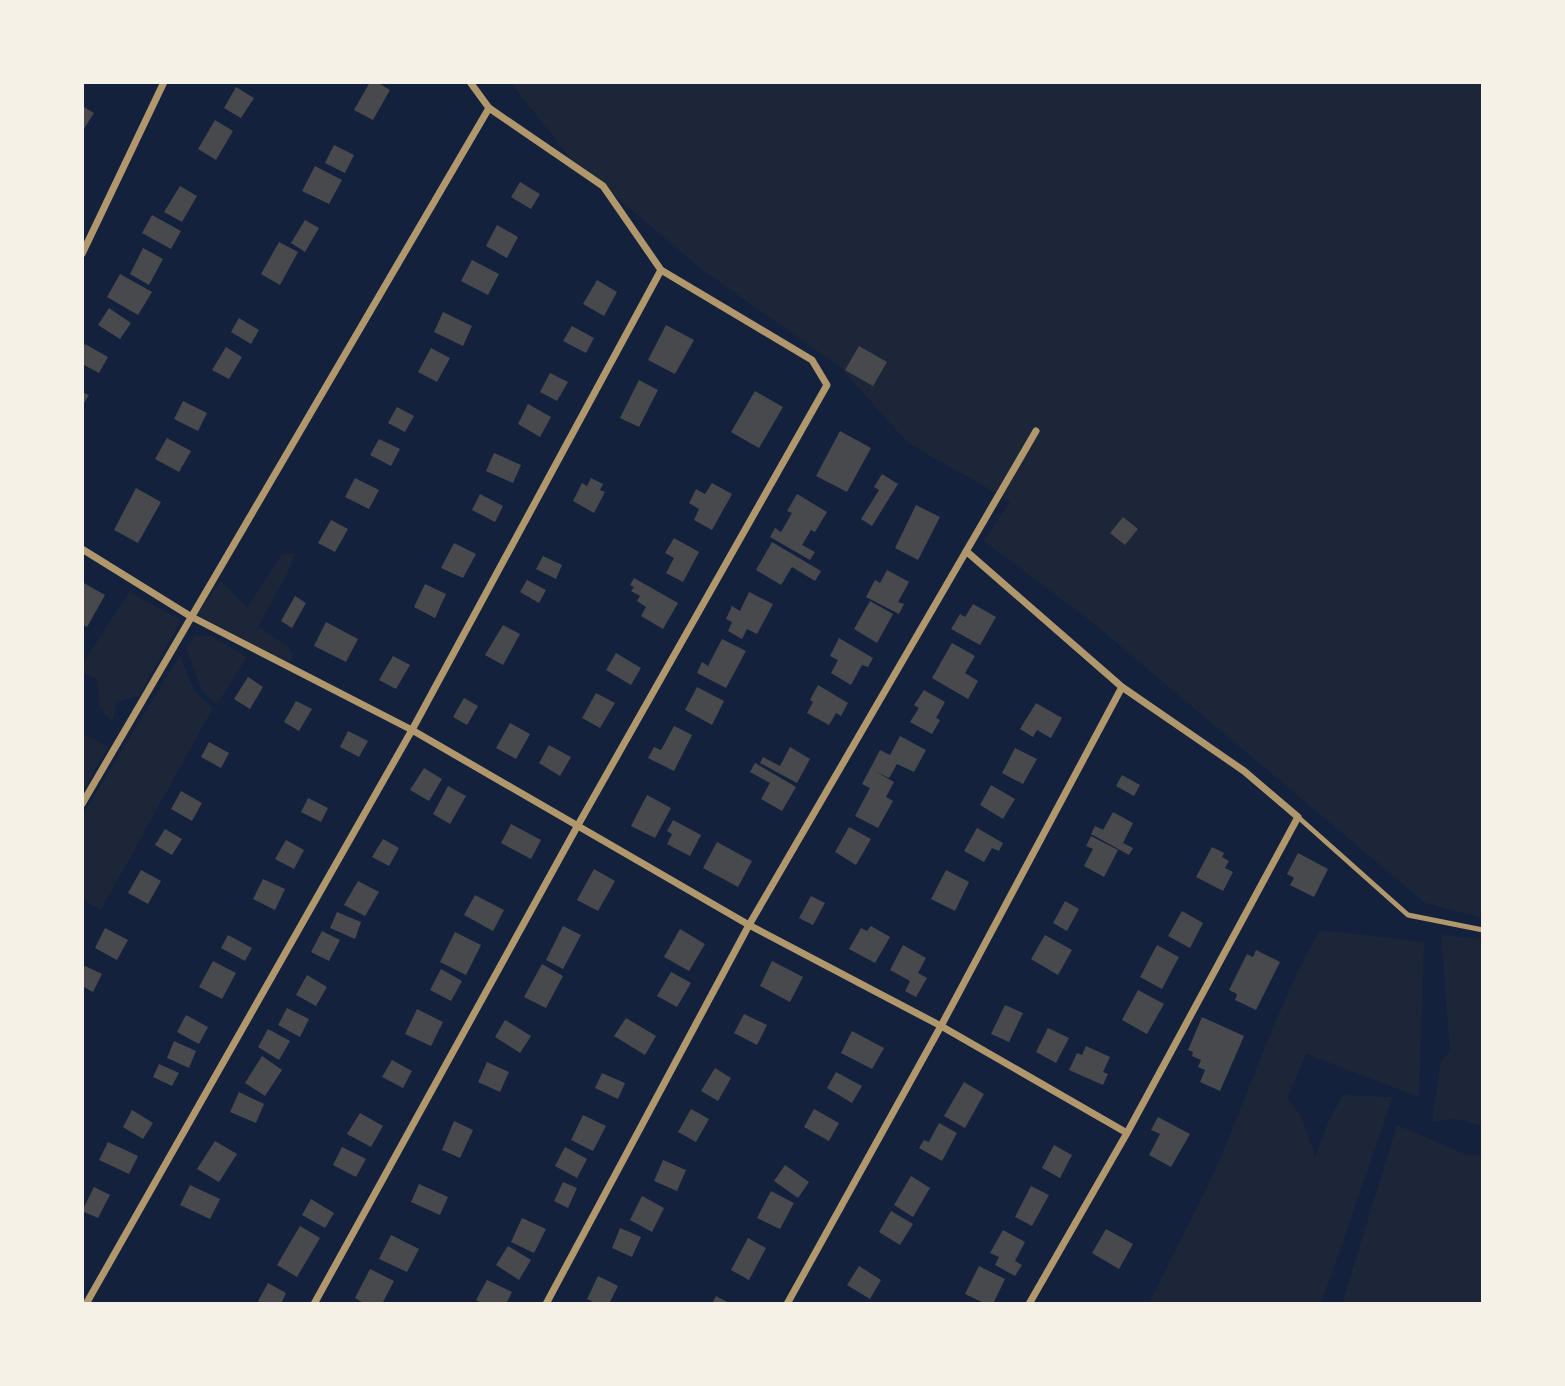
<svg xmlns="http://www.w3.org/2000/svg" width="1565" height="1386" viewBox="0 0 1565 1386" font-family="Barlow,sans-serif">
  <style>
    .green { fill: #1d2539 }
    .building { fill: #48494c }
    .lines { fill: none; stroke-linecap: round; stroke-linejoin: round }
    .service { stroke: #b1986c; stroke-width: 5 }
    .minor { stroke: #b1986c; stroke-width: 7 }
  </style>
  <rect width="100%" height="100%" fill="#14213d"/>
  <path class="green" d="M510,82H1483V918L1425,903L1092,622L984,541L1010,501L908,443L840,367L704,271L570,158Z
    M295,553L288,572L258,627L287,646L295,658L287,663L197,614L221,581L247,608L282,554Z
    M129,592L181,620L139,696L117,702L112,722L99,707L98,680L82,672V665Z
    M195,636H211L247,657L217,704L202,691L186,648Z
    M180,655L194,691L213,708L101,910L82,899V816Z
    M82,733L108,747L82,793Z
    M1320,930L1424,942L1419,1097L1306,1054L1287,1099L1301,1116L1315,1156L1330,1118L1343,1095L1393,1097L1321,1304H1149C1175,1249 1205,1196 1228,1140C1257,1069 1282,997 1320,930Z
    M1441,935L1483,939V1126L1456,1119L1432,1122L1441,1061L1450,1052Z
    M1397,1125L1467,1155L1483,1154V1304H1342Z"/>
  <path class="building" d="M370,82H377L390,90L373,120L354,110Z
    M236,87L254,98L241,118L224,108Z
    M82,106L94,113L82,132Z
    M215,120L233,131L216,160L198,149Z
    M334,145L354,155L345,173L325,163Z
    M315,166L342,180L329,204L302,191Z
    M520,182L540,194L531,209L511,197Z
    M180,186L197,196L182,222L164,212Z
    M152,215L181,231L171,249L142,233Z
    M305,220L319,228L305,252L291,243Z
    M497,225L518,237L507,258L486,246Z
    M279,242L298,252L280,285L261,274Z
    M143,248L163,259L149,285L130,274Z
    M472,260L499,274L488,295L461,281Z
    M120,274L152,292L138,315L107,297Z
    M597,280L617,292L604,316L583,304Z
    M109,308L131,323L120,339L98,325Z
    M443,312L472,326L463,346L434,332Z
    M239,318L259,330L251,344L231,332Z
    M666,325L694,340L675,374L648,360Z
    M572,326L594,338L586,353L563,341Z
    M85,344L108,357L99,373L82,364V349Z
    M859,346L887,362L873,386L845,370Z
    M226,347L242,357L229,379L212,370Z
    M431,348L450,358L437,382L418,372Z
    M550,373L568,382L557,401L540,392Z
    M639,380L658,390L639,427L620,418Z
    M755,391L783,407L759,448L731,432Z
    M82,392L89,395L82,406Z
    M183,401L207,413L198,431L174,419Z
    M528,404L551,417L540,437L518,424Z
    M397,407L414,416L405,432L388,423Z
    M840,431L871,448L847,492L816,476Z
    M167,438L191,451L179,472L155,459Z
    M379,439L400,449L391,466L370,455Z
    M494,453L521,465L513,483L486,471Z
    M882,474L898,484L872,526L861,519L879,490L874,487Z
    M355,478L379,490L369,509L345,497Z
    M591,478L603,484L600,490L605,492L594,513L573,501L582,483L587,486Z
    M712,483L732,494L712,530L694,520L699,509L689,503L696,489L705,494Z
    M136,488L161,502L138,543L114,530Z
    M480,494L503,506L495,522L472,510Z
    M797,494L827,512L815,532L811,530L802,545L815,552L810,560L770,537L775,528L781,532L792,513L787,511Z
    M916,505L940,517L918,560L895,548Z
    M1123,517L1138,529L1125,545L1110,533Z
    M331,520L348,529L335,552L318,543Z
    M674,538L699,552L683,582L666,573L674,558L665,553Z
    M772,542L821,571L815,581L792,567L781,585L756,570Z
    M454,543L476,554L463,578L441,568Z
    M543,556L562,565L556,579L536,569Z
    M887,570L909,582L898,602L904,604L899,614L866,597L875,580L880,583Z
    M634,578L678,603L663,629L641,616L646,607L637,601L640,596L631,591L634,587L630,585Z
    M527,580L546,590L539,603L520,592Z
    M82,582L105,595L87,627L82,624Z
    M425,584L446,594L435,618L414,607Z
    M749,592L773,604L757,634L747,629L742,639L728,631L732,622L726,619L732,606L740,611Z
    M295,596L306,603L292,628L281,621Z
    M870,601L893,614L877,643L854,629Z
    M973,604L996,617L980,645L951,629L960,614L965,617Z
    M326,622L358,639L346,662L314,646Z
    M503,625L520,634L503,665L485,655Z
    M839,638L873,658L868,667L862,665L851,685L831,673L838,660L830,656Z
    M722,639L746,651L726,688L697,673L702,662L708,666Z
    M952,643L975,656L965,673L978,681L968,699L932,678Z
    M616,653L641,668L631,685L606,670Z
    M393,656L410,665L396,689L379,680Z
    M248,677L263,687L250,709L234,699Z
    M818,685L848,703L841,716L836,713L829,725L807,713L813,702L810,700Z
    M697,687L724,701L712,725L685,710Z
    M924,690L945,702L936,718L940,720L932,734L910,722L919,708L914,705Z
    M596,693L615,703L600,728L582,718Z
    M464,698L478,706L467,725L453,717Z
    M296,701L312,709L299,731L284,722Z
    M1036,703L1062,718L1051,738L1037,730L1033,737L1020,729Z
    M510,723L530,734L516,759L496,748Z
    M674,726L692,735L674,771L648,758L654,747L661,750Z
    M348,731L368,741L359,757L340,747Z
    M900,736L926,750L914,772L897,764L889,778L875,771L894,782L886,797L893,801L878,828L855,816L870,788L862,784L880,750L890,755Z
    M209,742L229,753L221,768L201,757Z
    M549,745L571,757L560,776L539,763Z
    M790,747L810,759L797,783L760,763L763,757L780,766Z
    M1015,748L1037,759L1023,784L1002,773Z
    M755,763L796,787L782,811L761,799L770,783L750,772Z
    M424,768L442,779L429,801L410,790Z
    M1122,775L1140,785L1134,796L1116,786Z
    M991,785L1015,799L1003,819L980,805Z
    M448,786L466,796L450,824L433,814Z
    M181,791L202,803L192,821L171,809Z
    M647,795L671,808L655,838L631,826Z
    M308,798L328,808L321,822L301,812Z
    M1113,812L1133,823L1123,843L1133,848L1129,855L1091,834L1095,826L1103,830Z
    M673,820L701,835L690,856L667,844L672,834L667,831Z
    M511,824L541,840L531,859L501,843Z
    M849,827L871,839L856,865L835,852Z
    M977,828L1003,843L999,851L992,848L984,862L964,851Z
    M165,829L182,839L172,855L155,845Z
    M1091,836L1118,850L1104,877L1084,866L1093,849L1086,846Z
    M383,839L399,848L389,866L372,857Z
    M286,840L304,850L294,869L275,859Z
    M717,842L752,861L738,887L703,868Z
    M1212,847L1224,853L1222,857L1229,861L1225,868L1233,872L1223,891L1196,877Z
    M1298,853L1328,869L1314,897L1290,885L1294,878L1287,874Z
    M594,869L615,881L598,911L577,900Z
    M141,870L161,881L148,904L128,893Z
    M946,870L969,882L955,911L931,899Z
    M263,879L285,889L275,910L253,899Z
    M358,881L379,892L365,916L344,905Z
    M475,895L504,910L493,931L464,915Z
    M811,896L825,903L813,925L799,918Z
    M1065,901L1079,909L1067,931L1053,923Z
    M1182,911L1203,923L1190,948L1168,936Z
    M337,912L361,922L355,939L330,928Z
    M563,926L581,935L563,969L546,960Z
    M871,926L890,937L875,963L849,949L861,928L867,931Z
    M105,928L128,940L117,960L95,948Z
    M680,929L705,944L689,971L664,957Z
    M322,931L340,940L329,961L311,952Z
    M455,932L481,945L466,975L440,962Z
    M228,935L252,948L245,961L221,948Z
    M1045,935L1072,950L1058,975L1031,959Z
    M903,945L926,958L918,973L927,978L916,997L905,991L910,981L890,970Z
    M1157,945L1179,957L1162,989L1140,977Z
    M1256,950L1280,962L1256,1010L1235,1000L1237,994L1229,990L1247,954L1253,957Z
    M213,961L236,973L222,999L199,987Z
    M772,961L803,977L790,1002L760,986Z
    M542,964L563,976L546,1008L524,997Z
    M85,966L102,974L93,992L82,986V970Z
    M441,969L462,981L451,1001L430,990Z
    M671,972L691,983L677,1007L657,996Z
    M307,975L327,987L316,1006L296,995Z
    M1138,990L1164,1004L1147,1034L1122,1020Z
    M1005,1005L1023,1013L1009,1042L991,1034Z
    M287,1008L309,1019L300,1037L278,1025Z
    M417,1009L443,1022L431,1046L405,1034Z
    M744,1014L767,1025L757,1045L734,1033Z
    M186,1015L208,1027L199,1044L177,1032Z
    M1202,1017L1244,1036L1220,1091L1200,1082L1205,1070L1198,1067L1201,1060L1192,1056L1193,1052L1188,1050Z
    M626,1018L656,1036L645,1055L614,1036Z
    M505,1020L531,1036L520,1053L495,1037Z
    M1048,1028L1069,1038L1056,1063L1036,1052Z
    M268,1029L290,1041L279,1060L258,1047Z
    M852,1031L884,1048L872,1069L841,1053Z
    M174,1041L196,1051L189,1068L167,1058Z
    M1086,1046L1110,1057L1103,1072L1108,1074L1103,1085L1069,1070L1077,1053L1082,1055Z
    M262,1056L282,1070L265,1096L245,1083Z
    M392,1060L412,1071L403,1088L382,1077Z
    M487,1062L509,1072L500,1092L478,1082Z
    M159,1064L179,1073L172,1086L153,1077Z
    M715,1068L731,1078L718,1101L701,1091Z
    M836,1072L862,1086L852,1103L827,1088Z
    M602,1073L625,1083L618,1099L595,1088Z
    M964,1082L984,1094L965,1128L944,1116Z
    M239,1092L264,1104L256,1123L230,1112Z
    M691,1109L709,1119L696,1142L678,1132Z
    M814,1109L839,1123L829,1141L804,1127Z
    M132,1110L153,1123L143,1139L123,1127Z
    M360,1113L383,1126L371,1147L347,1134Z
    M583,1115L606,1126L593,1151L571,1140Z
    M1158,1117L1190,1134L1171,1167L1149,1155L1160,1134L1151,1130Z
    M454,1121L473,1130L460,1158L442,1150Z
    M939,1123L957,1133L942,1161L919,1148L924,1140L929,1142Z
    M215,1141L237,1154L219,1182L197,1169Z
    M108,1142L138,1156L129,1174L99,1160Z
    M1054,1145L1072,1155L1060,1178L1042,1168Z
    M342,1147L366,1159L356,1177L333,1165Z
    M565,1147L587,1159L577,1178L555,1166Z
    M663,1160L686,1170L677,1191L654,1181Z
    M785,1165L809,1182L798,1198L774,1181Z
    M911,1176L930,1188L913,1217L894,1205Z
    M563,1182L577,1188L568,1208L554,1201Z
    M419,1184L448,1197L440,1215L411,1202Z
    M190,1185L220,1199L210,1219L180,1205Z
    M1031,1186L1049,1195L1032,1226L1015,1217Z
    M94,1187L110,1195L98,1218L82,1211Z
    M771,1191L794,1203L780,1229L757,1218Z
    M642,1196L664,1208L652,1232L630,1220Z
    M311,1199L334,1213L325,1228L302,1215Z
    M891,1211L913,1224L900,1245L879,1232Z
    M522,1218L546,1229L534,1253L511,1242Z
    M300,1226L320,1238L297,1277L277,1265Z
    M620,1228L641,1237L632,1257L612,1248Z
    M1106,1229L1133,1244L1119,1269L1092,1253Z
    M1003,1230L1025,1242L1015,1261L1022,1265L1015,1276L995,1265L999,1257L990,1253Z
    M391,1235L419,1249L407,1272L379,1259Z
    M748,1238L766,1248L749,1280L731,1270Z
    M508,1246L531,1260L519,1280L496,1265Z
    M859,1266L881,1280L870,1299L847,1285Z
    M979,1266L1005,1279L993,1304H986L965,1294Z
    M370,1269L394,1281L382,1304H365L355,1298Z
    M598,1276L618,1286L609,1304H597L587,1299Z
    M487,1280L512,1292L506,1304H483L476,1300Z
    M268,1283L286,1293L281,1304H263L258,1301Z
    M716,1296L731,1304H712Z"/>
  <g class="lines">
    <path class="service" d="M1298,817L1408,915L1483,930"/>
    <path class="minor" d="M82,254L164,82
      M82,549L190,616L412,730L749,925L941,1026L1127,1133
      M966,551L1122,687L1244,771L1298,817L1127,1133L1029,1304
      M82,804L489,108
      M86,1304L412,730L661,270
      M314,1304L578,825L827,385L812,360L661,270L603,186L489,108L470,82
      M546,1304L749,925L1036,431
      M787,1304L941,1026L1122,687"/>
  </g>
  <rect width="1565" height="1386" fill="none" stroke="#f6f1e7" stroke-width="168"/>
</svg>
